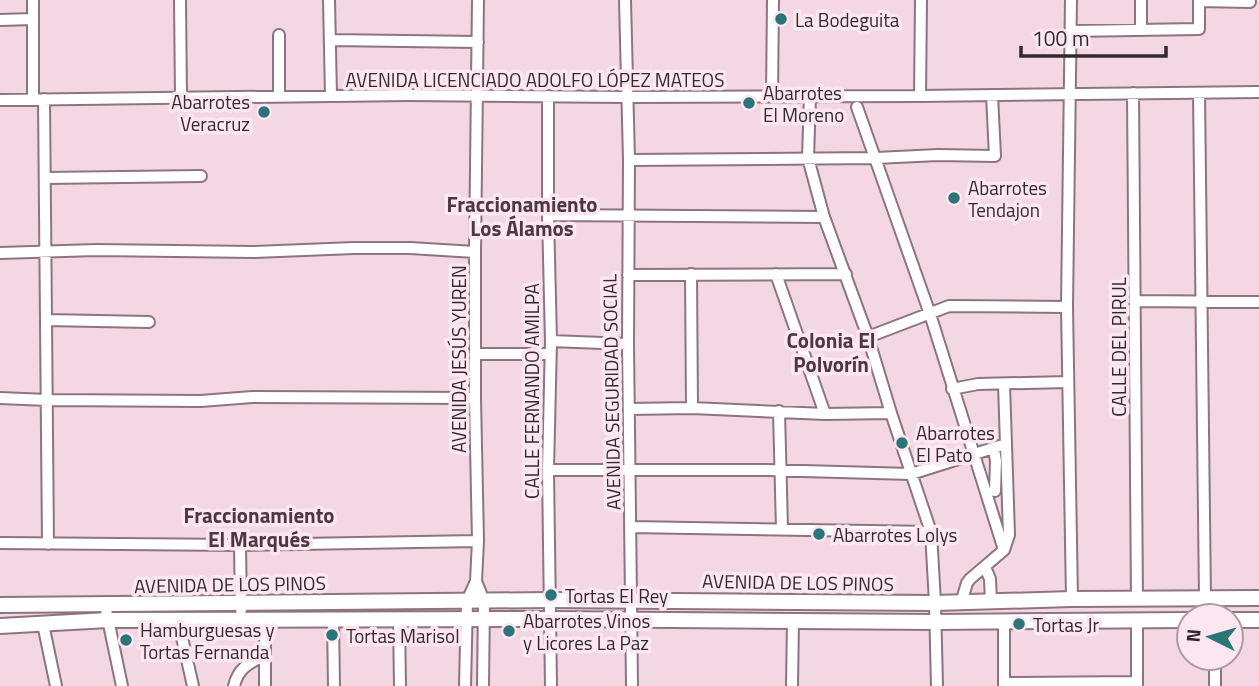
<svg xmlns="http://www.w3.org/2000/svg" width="1259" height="686" viewBox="0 0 1259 686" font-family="'Titillium Web',sans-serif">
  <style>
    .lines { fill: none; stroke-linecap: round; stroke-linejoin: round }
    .minor-casing { stroke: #8c7480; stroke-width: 14 }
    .major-casing { stroke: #8c7480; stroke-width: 18 }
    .minor { stroke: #fff; stroke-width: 10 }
    .major { stroke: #fff; stroke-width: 14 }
    .poi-dot { fill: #2b7577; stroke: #fce7f1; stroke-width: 2.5 }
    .labels { text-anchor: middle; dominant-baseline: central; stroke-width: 7; stroke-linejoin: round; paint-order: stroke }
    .poi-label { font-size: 19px; fill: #33292e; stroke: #fce7f1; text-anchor: start }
    .street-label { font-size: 19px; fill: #33292e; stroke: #fce7f1 }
    .neighbourhood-label { font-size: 21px; font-weight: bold; fill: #4d3842; stroke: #fce7f1 }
  </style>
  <rect width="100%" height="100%" fill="#f3d8e4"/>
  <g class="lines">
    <g class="minor-casing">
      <path id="minor" d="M33,0V100
        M180,0L181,97
        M329,0L331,96
        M478,0L475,252V398L478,541L476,581L484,601L483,686
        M625,0L629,160L628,344L632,686
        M1071,0L1067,307L1072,599
        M1141,0V30
        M1199,1L1250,2
        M0,20L33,19
        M1071,31L1199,29V0
        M279,35V97
        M330,40L478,42
        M1133,93L1137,600
        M1199,93L1205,599
        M810,95L808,158L824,217L868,337L891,413L931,532L935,603L937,686
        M548,96V215L551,341L548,470L551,686
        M772,96L773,0
        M920,96L921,0
        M44,99L48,544
        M0,100L409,95L627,97L920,96L1259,92
        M857,107L930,314L1004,550
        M629,160L876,158L938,155L995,156L992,95
        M45,178L201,176
        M548,215L824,217
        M0,253L96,250L254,252L354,248H410L475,252
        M691,274L692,408
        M776,274L825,414
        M628,275L846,274
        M1135,301L1259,302
        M46,320L149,322
        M868,337L949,306L1067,307
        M551,341L628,344
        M475,354H550
        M952,389L978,384L1068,382
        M0,398L47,400L201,401L252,397L475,398
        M629,409L692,408L825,414L891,413
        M779,411L782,529
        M994,449L996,461L995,491
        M548,470H767L911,474L1006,444
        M630,527L931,532
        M0,543L240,545L478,541
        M240,545L241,610
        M985,567L990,579L991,602
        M961,603L967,583L970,579L1004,550L1009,535L1004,384
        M105,605L122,686
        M178,620L193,686
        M333,620L334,686
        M399,620L400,686
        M1004,621V686
        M1137,621V686
        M43,624L56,686
        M1215,658V686
        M1004,683L1137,682
        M234,686C238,668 249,663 265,655
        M265,686V620
        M465,686L467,601L476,581
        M792,686L793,620"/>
    </g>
    <g class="major-casing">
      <path id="major" d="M0,605L550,600L935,603L1072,599L1259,598
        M1231,620H1259
        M0,626L108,620L550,619L936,622L1189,620"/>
    </g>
    <use href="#minor" class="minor"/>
    <use href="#major" class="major"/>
  </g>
  <g class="poi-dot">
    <circle cx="781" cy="19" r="7"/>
    <circle cx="749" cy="103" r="7"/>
    <circle cx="264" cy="112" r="7"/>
    <circle cx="954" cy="198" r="7"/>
    <circle cx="902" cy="443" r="7"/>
    <circle cx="819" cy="534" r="7"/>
    <circle cx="551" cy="595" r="7"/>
    <circle cx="1019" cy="624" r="7"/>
    <circle cx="509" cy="631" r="7"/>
    <circle cx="332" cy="635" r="7"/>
    <circle cx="126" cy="640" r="7"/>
  </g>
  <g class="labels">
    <g class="poi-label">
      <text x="795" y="19">La Bodeguita</text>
      <text x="763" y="92">Abarrotes<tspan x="763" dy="22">El Moreno</tspan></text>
      <text x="250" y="101" text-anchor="end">Abarrotes<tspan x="250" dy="22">Veracruz</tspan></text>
      <text x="968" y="187">Abarrotes<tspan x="968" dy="22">Tendajon</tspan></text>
      <text x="916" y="432">Abarrotes<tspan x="916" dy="22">El Pato</tspan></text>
      <text x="833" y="534">Abarrotes Lolys</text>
      <text x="565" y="595">Tortas El Rey</text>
      <text x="523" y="620">Abarrotes Vinos<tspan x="523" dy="22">y Licores La Paz</tspan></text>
      <text x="1033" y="624">Tortas Jr</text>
      <text x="140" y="629">Hamburguesas y<tspan x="140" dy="22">Tortas Fernanda</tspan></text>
      <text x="346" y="635">Tortas Marisol</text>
    </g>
    <g class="street-label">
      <text x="535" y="79">AVENIDA LICENCIADO ADOLFO LÓPEZ MATEOS</text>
      <text transform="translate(1118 347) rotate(-90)">CALLE DEL PIRUL</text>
      <text transform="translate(458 359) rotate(-90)">AVENIDA JESÚS YUREN</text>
      <text transform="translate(531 391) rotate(-90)">CALLE FERNANDO AMILPA</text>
      <text transform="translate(611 392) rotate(-91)">AVENIDA SEGURIDAD SOCIAL</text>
      <text transform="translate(798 582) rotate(1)">AVENIDA DE LOS PINOS</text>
      <text transform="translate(230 584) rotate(-1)">AVENIDA DE LOS PINOS</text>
    </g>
    <g class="neighbourhood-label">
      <text x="522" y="204">Fraccionamiento<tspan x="522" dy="24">Los Álamos</tspan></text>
      <text x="831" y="340">Colonia El<tspan x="831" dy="24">Polvorín</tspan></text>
      <text x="259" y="515">Fraccionamiento<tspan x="259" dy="24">El Marqués</tspan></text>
    </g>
  </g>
  <g transform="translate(1210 637) rotate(275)"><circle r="33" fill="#fce7f1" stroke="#ac9ba3" stroke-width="2"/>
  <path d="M0-5L12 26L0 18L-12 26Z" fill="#2b7577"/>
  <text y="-10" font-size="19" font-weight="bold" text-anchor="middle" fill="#33292e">N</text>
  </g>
  <path d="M1021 46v10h145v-10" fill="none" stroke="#33292e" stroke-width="3.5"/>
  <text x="1032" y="46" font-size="21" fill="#33292e" stroke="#fce7f1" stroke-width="5" paint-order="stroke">100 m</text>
</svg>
